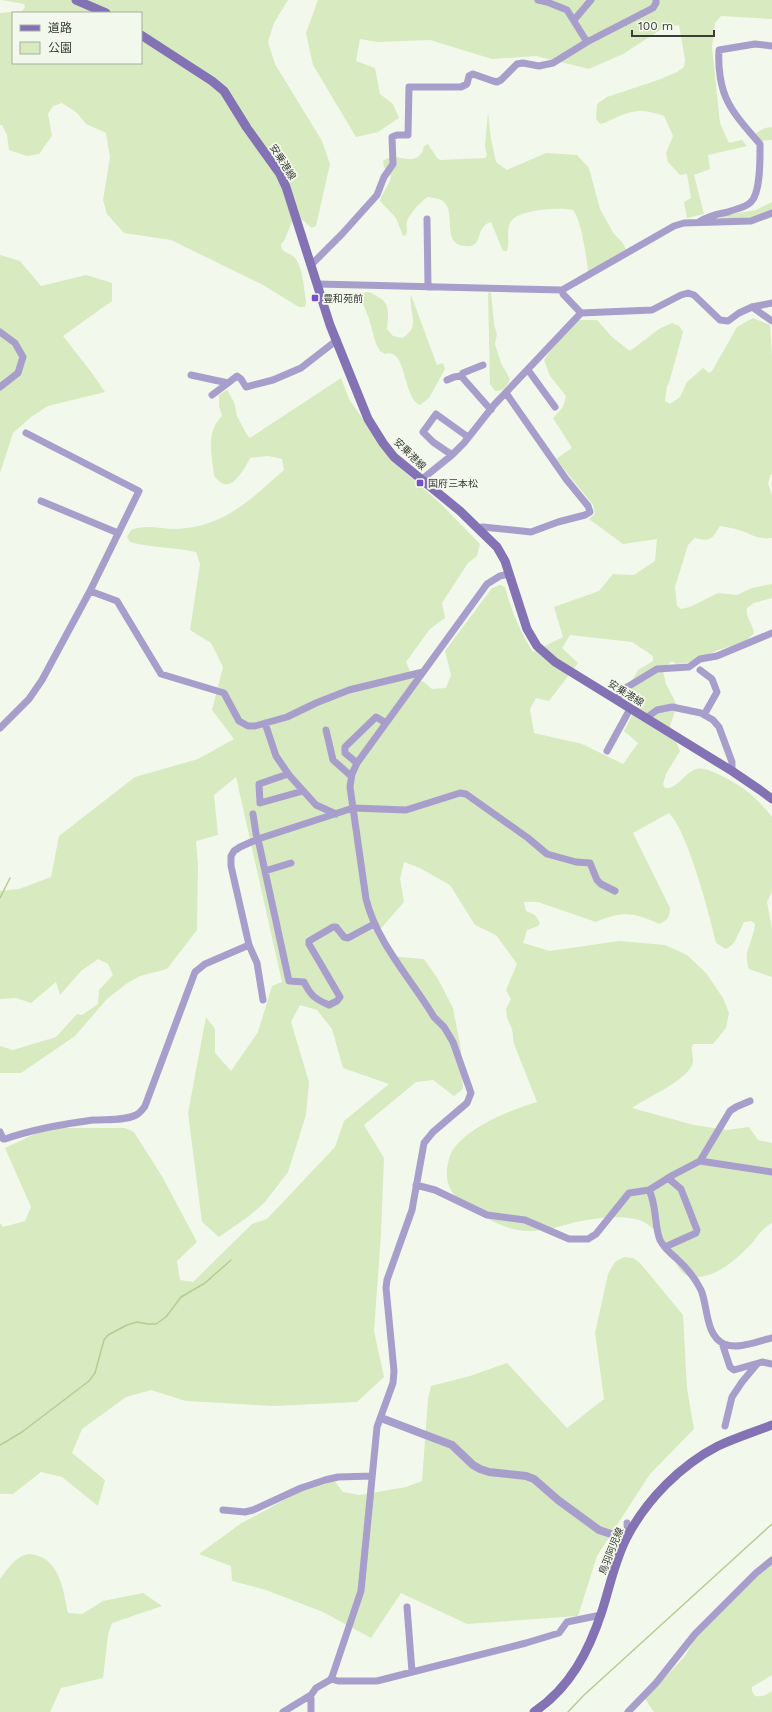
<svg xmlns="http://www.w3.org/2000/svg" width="772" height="1712" viewBox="0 0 772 1712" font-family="'Work Sans','Noto Sans JP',sans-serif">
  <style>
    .green { fill: #d7eac0; fill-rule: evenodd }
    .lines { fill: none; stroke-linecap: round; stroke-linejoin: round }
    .stream { stroke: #b3ce90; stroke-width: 1.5 }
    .minor { stroke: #a89ecc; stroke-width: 7 }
    .tertiary { stroke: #a89ecc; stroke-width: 8 }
    .secondary { stroke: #8373b5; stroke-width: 9 }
    .poi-dot { fill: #7750c9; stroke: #f3f8ec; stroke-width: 1.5 }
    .labels { text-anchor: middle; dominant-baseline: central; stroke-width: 3.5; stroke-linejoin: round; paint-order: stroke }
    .street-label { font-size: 10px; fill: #3a3c37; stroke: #f3f8ec }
    .poi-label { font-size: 10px; fill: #3a3c37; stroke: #f3f8ec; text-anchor: start }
  </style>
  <rect width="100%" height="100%" fill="#f3f8ec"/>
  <path class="green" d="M2,0H288L274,23L268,42L275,64L322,141L330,164L316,226L312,228L301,219L292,222L284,241L281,244C281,254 291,252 296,259C303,270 304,289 306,302L305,307H299L263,285L171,240L124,233L107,214L103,200L110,157L106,133L86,124L77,113L62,103L53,106L48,114L52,136L39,154L27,156L9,150L7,135L2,125H0V13L22,11L25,7L24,4ZM13,13H141V63H13Z
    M318,0H772V19L721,16L715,23L712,47L720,123L729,143L742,140L747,146L708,155L710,169L694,175L704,214L687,218L684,202L691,198L687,174L680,175L668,162L666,153L673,136L664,116C638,106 627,112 604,123L600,124L596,119L597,104L607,97L658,80L677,72L684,67L685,60L679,25L665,27L623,54L589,69L536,56L492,59L430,40L377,42L360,39L356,61L375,68L380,94L393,104L399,118L378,132L356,137L313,65L306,33Z
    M488,112L491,139L496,162L507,170L546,153L577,155L589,168L600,209L614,234L622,242L626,249L588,272C587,259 581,219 573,210C560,207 517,209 510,223C506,232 510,242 507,251H503L491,222C474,226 485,249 464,246C441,244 457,212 443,201C439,198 433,198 428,197C422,200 408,215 407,222C406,227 408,231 406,235L403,236L396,218L380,201C382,192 390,185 391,176L384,167L383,161C396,151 410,166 420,155C423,152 423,149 424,146L428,144L437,158L440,160L485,158L487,156L485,146Z
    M772,127V140L760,141L756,133L765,128Z
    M772,202V217L765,220L721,225L720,216L756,210Z
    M0,255L20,261L41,286L86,275L112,283V301L63,336L92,373L105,392L48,406L31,417L13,433L0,473Z
    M366,292C370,292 374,294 378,297C391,303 388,316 387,329L393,336L402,338C422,327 408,312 411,295L437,365L443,363L445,369L429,398L420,405C402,397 407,346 385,354L380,351L376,344L369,319L362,301L363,294Z
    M491,292L494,324L497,334L495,344L501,363L510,379C508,385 503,392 495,391L490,384L488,293Z
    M753,318L770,325L772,357V474L770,476L768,484L772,495V538C758,540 751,534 739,530C733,528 726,527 720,526C712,539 711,542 695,538L688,545L675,587L677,606L681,609L690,607L718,593L737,595L752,588L772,584V598L754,603L747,608C745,617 753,624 754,633L745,642L718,650L693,662L676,664L672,661L667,665L663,671L666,684L677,705L670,726L680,751L666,774L663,784L665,788C676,790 685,773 696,769C706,765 734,782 744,789C754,796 764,807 772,817V891L767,902L772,929V977L749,969C742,950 754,941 755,924L751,921L744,922L735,941L732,945L726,949L716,943C708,910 699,877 687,846C682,834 678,823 669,813L633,833L670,908C670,917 667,921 659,924C633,912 622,911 596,922L538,902H524L526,911L535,915L540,923L538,926L527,930L523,943L550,951L619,941L665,945L687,955L706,973L723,998L729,1013L726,1028L713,1044H693C690,1052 694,1055 693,1062C690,1079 646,1098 632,1108L694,1125L727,1130L749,1127L758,1140L772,1143V1223C764,1227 758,1235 753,1242C738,1258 720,1275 698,1277C695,1277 689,1277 686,1275C677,1270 673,1256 668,1248C661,1236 649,1221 635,1219C615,1215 591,1219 572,1223C554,1228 537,1233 518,1230C499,1227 483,1216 467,1205C449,1194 443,1181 449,1159C456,1131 510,1110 537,1102L514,1044L512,1029L507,1018L506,1009L511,999L506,990L517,964L496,935L475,925L450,885L420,868L404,862L400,879L404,902L376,934L389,956L424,959L438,979L453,1008L461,1050L463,1089L454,1096L433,1080L416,1082L364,1125L384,1158L381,1234L374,1331L384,1377L357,1402L273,1406L186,1401L151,1390L126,1397L82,1429L72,1453L105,1480L98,1506L62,1477L41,1472L13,1494H0V1223L3,1227L25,1221L31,1207L5,1148L48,1128H125L134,1132L163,1178L197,1242L177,1261L180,1280L193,1282L252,1224L267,1219L335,1147L344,1121L389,1084L343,1068L332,1029L317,1010L300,1005L291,1022L309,1082L306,1115L288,1172L265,1202L249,1216L219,1237L202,1222L188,1113L206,1017L215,1029V1053L231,1071L258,1032L272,986L282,982L236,777L214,795L218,835L196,841L198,864L197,930L167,969L140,976L126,984L107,999L75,1036L21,1073H0V1046L13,1050L56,1037L77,1014L82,1015L98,1004L99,990L113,975L108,964L98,959L81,971L60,995L56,982L31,1003L16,998L0,999V891L19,889L51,877L59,836L135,777L198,759L234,739L212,710L223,667L211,643L190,630L200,564L196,552C174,547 152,548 130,542L127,537L131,530C147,524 159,529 176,529C224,527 250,500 284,470L282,459L268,456L250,458C246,466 235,487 224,484C220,483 217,479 214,476C212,454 205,433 222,416L219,406V395L227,390L234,402L237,416L247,435L250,438L341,378L349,399L391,460L441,504L480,544L477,556L468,563L442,603L445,618L430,629L406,662L413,678L424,682L432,689L446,688L451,675L445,651L492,588L500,585L505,587C511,610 520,632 533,652L563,637L554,607L599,591L613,574L634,575L655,561L657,539L623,544L589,519L595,514L593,505L556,459L572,448L553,418L563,407L566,396L550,376L544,360L551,350L579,320H597L612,337L630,351L659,329L672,323L679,326L683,332L669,383L667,386L665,401L670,404L680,397L687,382L702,369L703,368L709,373L712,371L737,327ZM570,635L632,642L653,656V661L638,670L623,696L637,706L624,731L638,743L623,764L582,744L534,733L530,709L536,698L549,701L578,663L562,648Z
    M624,1257L633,1258L640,1263L683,1315L687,1388L694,1429L650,1474L597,1556L578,1616L467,1624L401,1593L371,1638L323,1612L266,1590L232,1581L231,1566L199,1554L240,1524L330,1475L343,1492L360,1495L406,1487L422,1481L428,1399L431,1386L470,1376L507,1363L567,1428L604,1399L595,1333L608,1274L615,1262Z
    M30,1554C60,1557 63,1590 68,1613L82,1614L103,1601L143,1593L162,1606L112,1623L108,1635L103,1678L61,1688L50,1712H0V1579C8,1568 17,1555 30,1554Z
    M772,1562V1675L752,1687V1691L755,1696C762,1697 767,1695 772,1691V1712H654L645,1699L685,1656L698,1633Z"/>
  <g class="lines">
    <path class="stream" d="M0,898L10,878
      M0,1445L22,1432L89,1381L95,1373L104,1340L108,1335L127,1325L137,1322L148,1324H156L166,1317L181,1297L205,1283L231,1260
      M568,1712L583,1696L772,1524"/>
    <path class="minor" d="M538,0L547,2L567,10L587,42
      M574,20L591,0
      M427,219L428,287
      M699,222C708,216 717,214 728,212C735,209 745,208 751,202C761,192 760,158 760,144C749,131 735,117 728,102C720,87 718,66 719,50L755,44L772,46
      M312,264L342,234L377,195L384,177L393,164L392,137L397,135H408L409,87H461L467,84L469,76L473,74L493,81L497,82L501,80L517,64L523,63L539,66L553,63L587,42L653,8L656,3V0
      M318,284L562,290L674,226L684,223L751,221L772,213
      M562,290L563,294L581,313
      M752,307L772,321
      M0,332L15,343L23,357L18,373L0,387
      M483,365L463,373L461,376L491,410
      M528,370L555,407
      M191,375L228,383L237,376L241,379L246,387L273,380L301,368L337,340
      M447,380L454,377L461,376
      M212,395L228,383
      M452,455L433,442L423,432L436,414L468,437
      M421,480L452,455L464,443L494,405L581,313L652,310L681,295L688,293L694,295L720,320L728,321L739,313L752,307L772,303
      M41,501L118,533
      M477,528L483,527L531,532L558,522L585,515L590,512L588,506L566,479L506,393
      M90,591L117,601L161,674L224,693L239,721L248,726H255L287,717L316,703L349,690L423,672
      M700,670L712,679L717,692L704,715
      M616,700L624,689L657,669L689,667L700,659L717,656L772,633
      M646,718L657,710L672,707L701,713L713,720L719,727L732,762V771
      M265,723L276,756L289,775L316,805L336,814
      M0,728L29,699L42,680L90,591L139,491L26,433
      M326,730L333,760L351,776
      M607,751L630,709
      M357,763L345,753V747L376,717L386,723
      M288,774L259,784L260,803L303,791
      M253,814L257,840
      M258,839L289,981L304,982C311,996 315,999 329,1005L337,1001L340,997L309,944V941L333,927H336L344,937L348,938L374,924
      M265,871L291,863
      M263,1000L257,963L249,945L231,866V856L234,851L240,847L258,839L353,808L406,810L460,793L466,794L528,838L547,854L576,862L590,863L597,880L601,884L615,891
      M0,1132L3,1139H5C33,1129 63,1124 93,1120C107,1119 124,1121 136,1115C140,1113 143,1109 145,1106L195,972L205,964L249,945
      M700,1161L730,1111L736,1107L750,1101
      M416,1185L435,1190L487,1215L525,1220L569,1239H588L596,1234L629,1193L649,1190L673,1175L700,1161L772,1172
      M649,1190C657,1205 654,1226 660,1240C664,1248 670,1253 676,1258C686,1267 695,1278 701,1290C708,1306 705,1335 724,1344C738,1350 758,1341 772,1338
      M665,1247L696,1233L697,1230L681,1189L668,1178
      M722,1343L730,1367L734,1370L762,1362L772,1364
      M725,1426L732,1397L742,1382L757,1364
      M223,1510L245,1512L253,1510L301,1488L325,1480L338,1477L372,1476
      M627,1523L628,1536
      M407,1607L412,1672
      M331,1679L338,1681H377L526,1643L559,1633L567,1622L601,1615
      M283,1712L311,1695L316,1688L330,1680L332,1677L361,1591L377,1427L393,1383L394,1371L386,1288L387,1280L412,1210L424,1143L433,1132L467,1103L471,1093L453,1042L444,1027L434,1017C411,979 377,943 366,899L350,787L352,774L357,763L487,584L500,576L509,574
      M311,1712V1695
      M628,1712L656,1683L695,1634L756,1573L772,1560"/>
    <path class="tertiary" d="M381,1418L452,1445L473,1465L480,1469L489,1472L526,1476L534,1479L558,1500L599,1530L614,1535L628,1536"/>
    <path class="secondary" d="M76,0L106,13
      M141,35L212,81L224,91L247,128L280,174L286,187L330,325L368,419L383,443L394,457L460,511L497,547L505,561L527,629L537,646L555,662L732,771L760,790L772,799
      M534,1712C570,1688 589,1651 602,1611C610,1586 615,1560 627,1537C647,1499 681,1465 718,1446C735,1438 754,1432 772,1425"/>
  </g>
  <g class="poi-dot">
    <rect x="311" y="294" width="8" height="8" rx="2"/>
    <rect x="416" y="479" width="8" height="8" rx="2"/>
  </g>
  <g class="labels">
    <g class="street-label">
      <text transform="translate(283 162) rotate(58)">安乗港線</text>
      <text transform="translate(410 454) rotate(44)">安乗港線</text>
      <text transform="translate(626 693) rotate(32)">安乗港線</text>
      <text transform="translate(611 1551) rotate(-68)">鳥羽阿児線</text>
    </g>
    <g class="poi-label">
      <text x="323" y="298">豊和苑前</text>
      <text x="428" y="483">国府三本松</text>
    </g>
  </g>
  <rect x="12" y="12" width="130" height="52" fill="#f3f8ec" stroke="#a9ada4"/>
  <rect x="20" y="25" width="20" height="6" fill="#8373b5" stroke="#a9ada4"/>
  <text x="48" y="32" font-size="12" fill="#3a3c37">道路</text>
  <rect x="20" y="42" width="20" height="12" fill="#d7eac0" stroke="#a9ada4"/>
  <text x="48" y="52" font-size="12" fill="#3a3c37">公園</text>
  <path d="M632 30v6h82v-6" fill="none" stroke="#3a3c37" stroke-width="2"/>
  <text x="638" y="30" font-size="12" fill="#3a3c37" stroke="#f3f8ec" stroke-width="3" paint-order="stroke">100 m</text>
</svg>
